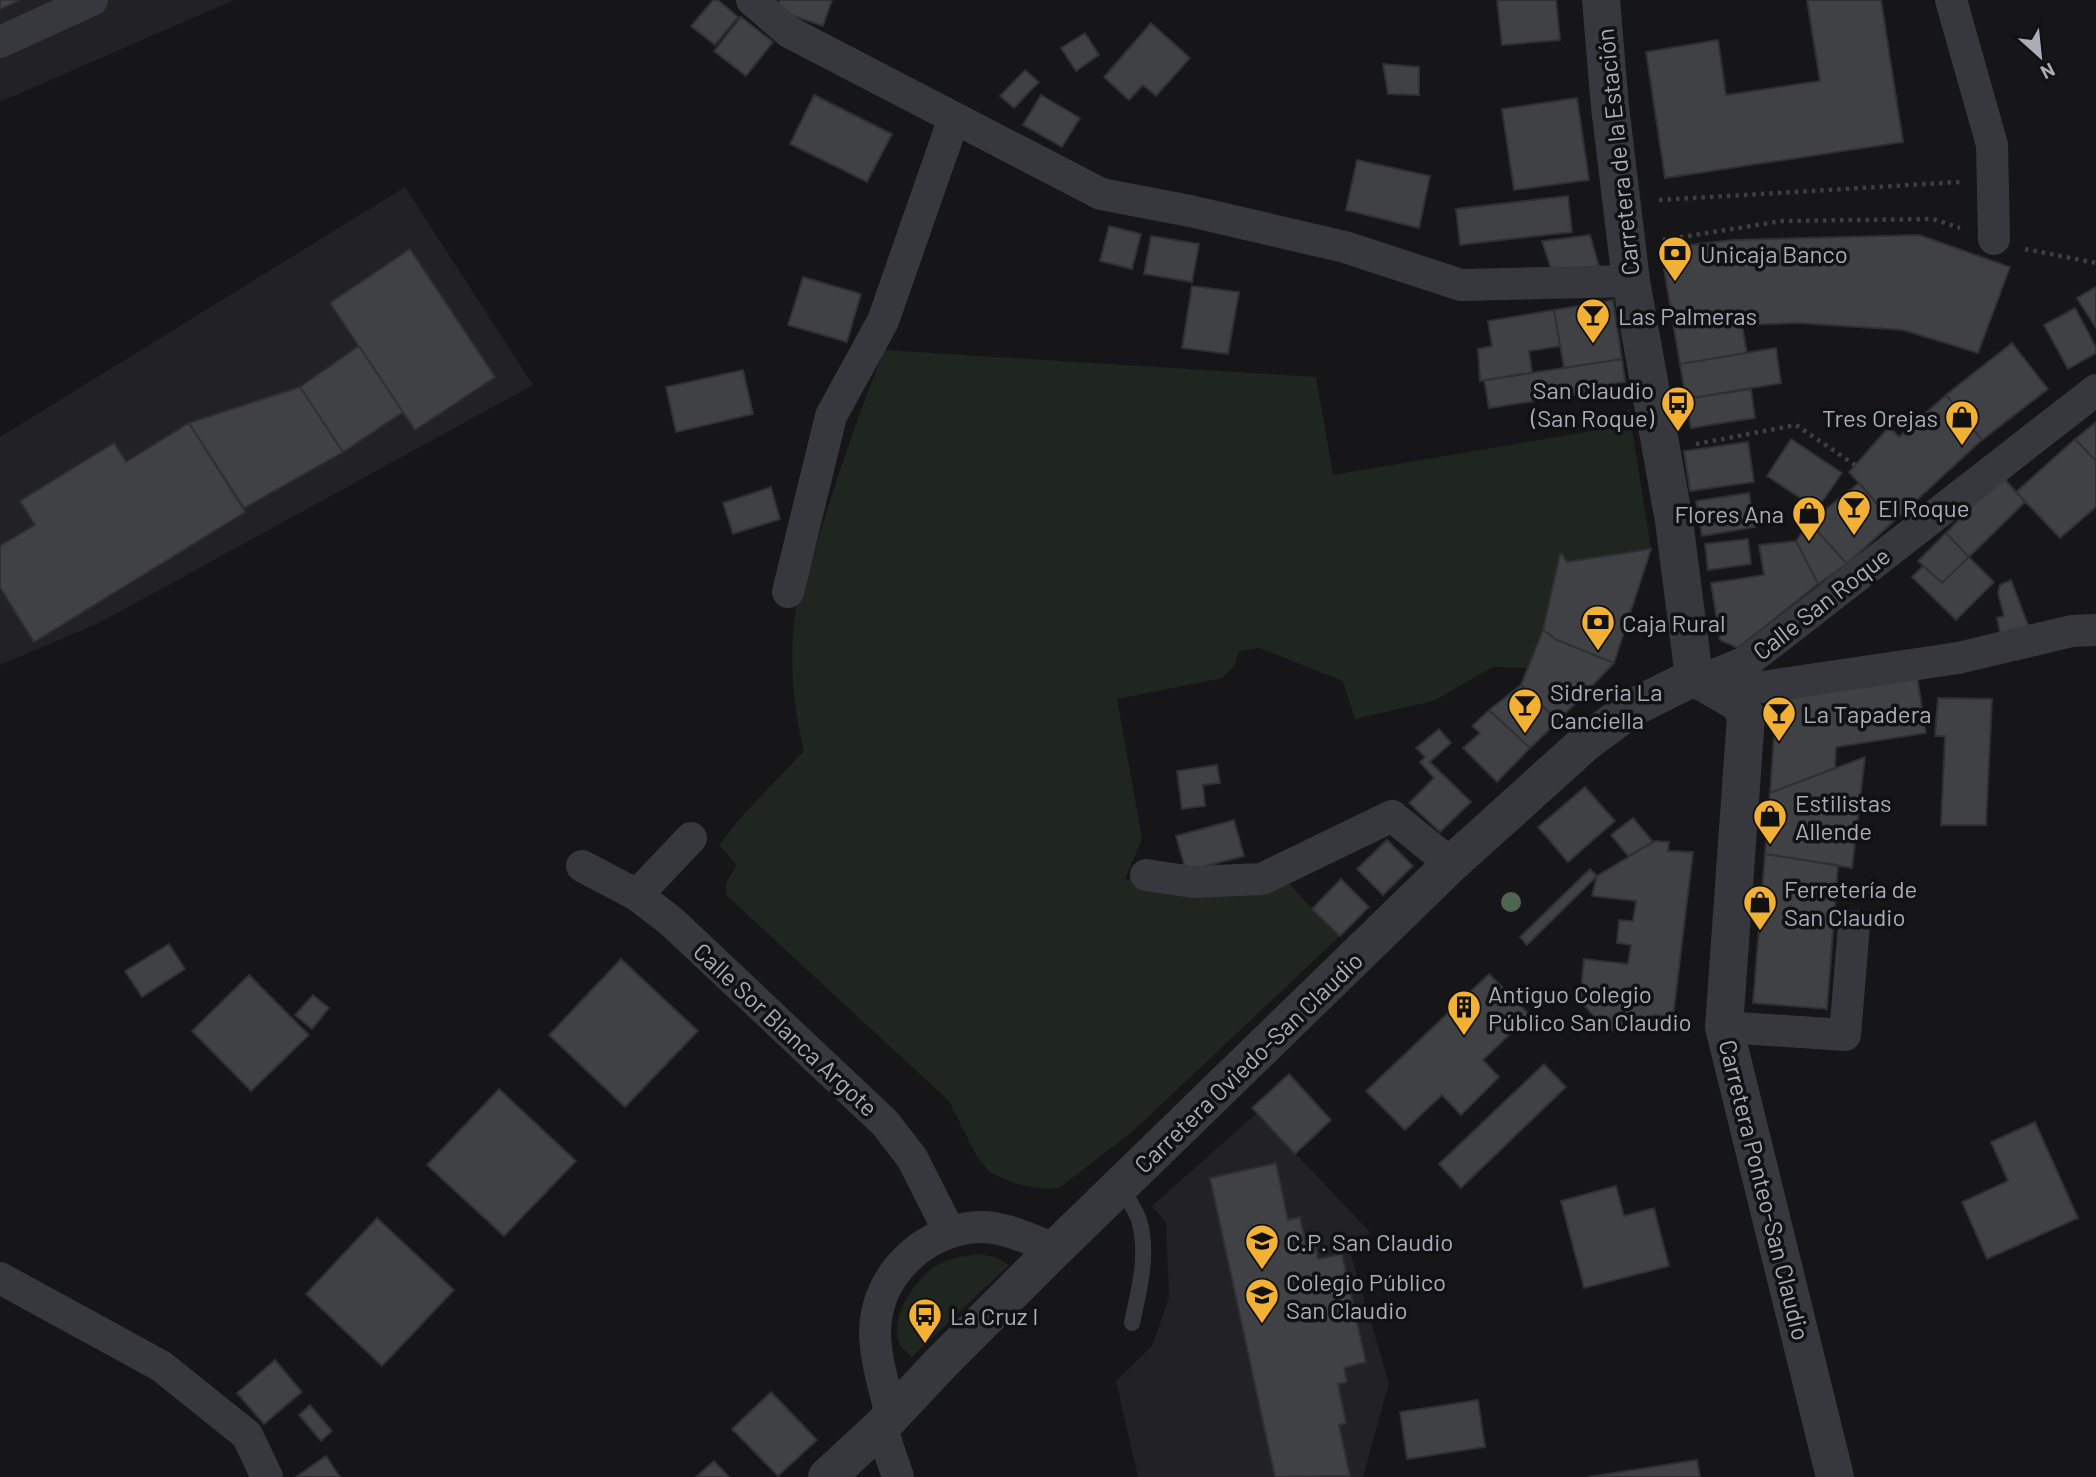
<svg xmlns="http://www.w3.org/2000/svg" width="2096" height="1477" viewBox="0 0 2096 1477" font-family="Barlow,sans-serif">
  <style>
    .built { fill: #222225 }
    .green { fill: #1e261f }
    .building { fill: #404145; stroke: #303034; stroke-width: 2 }
    .lines { fill: none; stroke-linecap: round; stroke-linejoin: round }
    .path { stroke: #3d3f44; stroke-width: 4.5; stroke-dasharray: 3.5 5; stroke-linecap: butt }
    .service { stroke: #37383d; stroke-width: 16 }
    .minor { stroke: #37383d; stroke-width: 32 }
    .tertiary { stroke: #37383d; stroke-width: 38 }
    .tree { fill: #506452 }
    .labels { text-anchor: middle; dominant-baseline: central; stroke-width: 7; stroke-linejoin: round; paint-order: stroke }
    .street-label { font-size: 24px; fill: #a8adb8; stroke: #111113 }
    .poi-label { font-size: 24px; fill: #a8adb8; stroke: #111113; text-anchor: start }
  </style>
  <rect width="100%" height="100%" fill="#161618"/>
  <path class="built" d="M0,0H234L0,102Z
    M405,187L533,385L99,623L0,665V437Z
    M1257,1113L1371,1233L1348,1245L1389,1383L1363,1477H1138L1116,1381L1152,1346L1169,1298L1166,1223L1152,1206Z"/>
  <path class="green" d="M884,350L1316,377L1333,475L1615,427L1629,409L1651,549L1567,562L1562,554H1560L1543,630L1528,668L1493,667L1433,701L1355,719L1343,681L1259,648L1239,651L1234,666L1222,678L1117,699L1142,839L1125,879L1168,887L1286,880L1312,909L1340,936L1131,1133L1059,1188L1046,1189L1016,1184L989,1172L976,1155L949,1101L726,895V883L737,865L719,845L742,816L804,751C793,707 788,654 796,608C799,591 809,574 813,557C833,487 857,418 884,350Z
    M979,1254L995,1257L1009,1265L912,1357C907,1352 900,1348 898,1340C891,1314 918,1274 941,1263C953,1257 966,1256 979,1254Z"/>
  <path class="building" d="M0,0H20L0,9Z
    M713,0H718L738,17L715,45L691,26Z
    M780,0H832L823,26L776,10Z
    M1497,0H1556L1560,40L1502,45Z
    M1807,0H1881L1903,142L1665,178L1646,52L1718,40L1726,95L1820,81Z
    M741,17L773,42L746,76L714,51Z
    M1151,23L1190,58L1156,96L1143,85L1129,100L1104,77Z
    M1085,33L1099,55L1076,71L1061,48Z
    M1383,64L1419,67V95L1388,94Z
    M1025,70L1039,82L1014,108L1000,96Z
    M814,95L892,134L867,182L790,144Z
    M1041,95L1080,118L1062,147L1023,125Z
    M1577,98L1589,180L1514,190L1502,109Z
    M1357,160L1430,176L1419,228L1346,210Z
    M1568,196L1572,232L1460,245L1456,209Z
    M1109,226L1141,234L1132,269L1100,261Z
    M1590,235L1599,266L1552,272L1542,241Z
    M1919,235L2010,267L1978,353L1903,330L1798,323L1742,325L1747,353L1680,364L1664,269L1682,246L1733,240Z
    M1151,236L1199,244L1192,282L1144,274Z
    M410,249L495,377L415,430L330,303Z
    M803,277L861,294L847,342L788,325Z
    M1192,286L1239,292L1228,354L1182,348Z
    M2096,287V328L2077,298Z
    M1613,300L1622,359L1564,368L1554,310Z
    M2075,308L2096,347V353L2068,369L2044,325Z
    M1554,310L1560,346L1529,351L1532,373L1480,381L1478,349L1492,346L1488,321Z
    M2012,343L2048,389L1982,440L1946,395Z
    M359,346L403,412L343,452L300,387Z
    M1776,348L1781,383L1686,399L1680,364Z
    M1622,359L1625,382L1606,385L1607,390L1489,408L1484,380Z
    M743,370L753,414L676,432L666,387Z
    M300,387L343,452L244,508L189,423Z
    M1751,389L1755,418L1691,428L1686,399Z
    M1946,395L1982,440L1893,522L1849,472L1889,427L1899,437Z
    M2096,422V461L2075,439Z
    M189,423L245,512L34,642L0,587V546L35,525L20,501L114,443L126,462Z
    M1791,439L1842,473L1817,509L1767,476Z
    M2075,439L2096,461V507L2060,538L2016,492Z
    M1748,442L1754,482L1690,491L1684,451Z
    M2002,476L2025,502L1969,557L1946,533Z
    M1859,483L1893,522L1847,564L1809,522Z
    M771,487L780,519L733,534L723,503Z
    M1749,493L1755,527L1702,536L1696,501Z
    M1809,522L1847,564L1818,584L1796,541Z
    M1946,533L1969,557L1942,583L1918,561Z
    M1748,539L1751,564L1708,570L1705,544Z
    M1796,541L1818,584L1738,648L1720,640L1711,583L1764,575L1759,545Z
    M1651,549L1614,663L1557,640L1543,630L1560,554H1562L1567,562Z
    M1969,557L1994,582L1956,620L1912,577L1923,566L1942,583Z
    M2011,580L2030,630L2001,637L1997,618L2004,616L1998,593L2000,585Z
    M1543,630L1557,640L1614,663L1558,721L1521,685Z
    M1916,670L1926,733L1836,747L1835,768L1770,793L1776,707L1791,690Z
    M1521,685L1558,721L1530,748L1489,710Z
    M1938,698L1992,699L1986,825H1941L1945,736H1935Z
    M1489,710L1530,748L1497,782L1463,748L1480,733L1472,726Z
    M1439,729L1451,743L1430,762L1471,802L1440,832L1409,803L1434,778L1420,762L1425,757L1416,748Z
    M1865,757L1852,868L1765,854L1770,793Z
    M1217,765L1220,783L1203,785L1205,806L1182,809L1177,771Z
    M1585,787L1615,821L1568,862L1538,827Z
    M1633,818L1653,842L1628,856L1611,835Z
    M1234,820L1244,856L1186,871L1176,836Z
    M1387,840L1413,866L1383,895L1357,869Z
    M1655,841L1669,842L1668,851L1693,852L1673,1017L1653,1015L1652,1021L1624,1017L1621,1031L1606,1029L1580,1001L1584,959L1628,964L1631,945L1617,943L1619,920L1633,921L1636,901L1592,896L1597,876Z
    M1765,854L1838,865L1827,1009L1753,1003Z
    M1590,869L1597,876L1527,945L1520,937Z
    M1341,879L1369,907L1340,936L1312,909Z
    M169,944L185,969L142,997L125,971Z
    M621,959L698,1031L625,1107L549,1035Z
    M1489,974L1530,1015L1483,1060L1499,1077L1461,1115L1442,1095L1405,1130L1366,1091Z
    M249,975L309,1035L251,1091L192,1031Z
    M313,995L329,1008L312,1029L295,1015Z
    M1544,1064L1566,1087L1461,1188L1439,1164Z
    M1289,1074L1331,1120L1295,1154L1252,1108Z
    M499,1089L576,1161L504,1236L427,1165Z
    M2035,1122L2078,1218L1987,1259L1962,1202L2008,1181L1991,1142Z
    M1276,1163L1288,1220L1300,1217L1306,1245L1315,1244L1318,1259L1342,1254L1366,1362L1344,1368L1347,1382L1338,1384L1346,1423L1339,1425L1350,1476L1275,1477L1210,1178Z
    M1616,1186L1624,1216L1654,1208L1669,1266L1584,1288L1561,1201Z
    M377,1218L454,1290L382,1366L306,1294Z
    M275,1360L302,1392L264,1424L237,1393Z
    M771,1392L817,1440L778,1476L732,1429Z
    M1478,1400L1485,1447L1407,1459L1400,1412Z
    M310,1405L332,1431L321,1441L299,1415Z
    M326,1456L340,1477H296Z
    M1697,1460L1700,1477H1588Z
    M714,1461L729,1477H696Z"/>
  <g class="lines">
    <path class="path" d="M1659,200L1961,182
      M1663,240L1782,221L1933,219L1960,228
      M2025,249L2096,263
      M1696,444L1796,425L1855,465"/>
    <path class="service" d="M1120,1186C1126,1197 1135,1208 1139,1220C1149,1254 1139,1290 1132,1323"/>
    <path class="minor" d="M752,0L789,32L1101,194L1190,211L1345,247L1461,285L1631,281
      M1951,0L1992,145L1994,239
      M0,42L92,0
      M788,592L831,416L883,321L954,118
      M1706,678L1763,687L1958,658L2072,631L2096,630
      M1707,678L1748,661L2096,390
      M582,866L637,895L672,922L885,1123L912,1158L949,1231
      M1146,875L1193,882L1262,879L1392,816L1451,864
      M637,895L691,838
      M1724,1027L1845,1035L1854,926
      M0,1278L161,1366L247,1435L267,1477
      M891,1416C885,1389 875,1359 875,1331C876,1276 923,1230 978,1227C1004,1226 1031,1240 1055,1249
      M881,1427L898,1477"/>
    <path class="tertiary" d="M1601,0L1610,107L1631,281L1674,521L1694,677
      M1694,677L1739,703L1746,716L1724,1027L1835,1477
      M827,1477L881,1427L941,1363L1055,1249L1451,864L1585,743L1632,708L1694,677"/>
  </g>
  <circle class="tree" cx="1511" cy="902" r="10"/>
  <defs>
    <g id="bank-pin" transform="scale(1.75)"><path d="M0 17L-7.5 6A9.5 9.5 0 1 1 7.5 6Z" fill="#f2b134" stroke="#111113"/><path d="M-6-4H6V4H-6ZM0-2.3a2.3 2.3 0 1 0 0 4.6a2.3 2.3 0 1 0 0-4.6Z" fill="#111"/></g>
    <g id="bar-pin" transform="scale(1.75)"><path d="M0 17L-7.5 6A9.5 9.5 0 1 1 7.5 6Z" fill="#f2b134" stroke="#111113"/><path d="M-6-5H6L.8 .8V4.5H3.5V6h-7V4.5H-.8V.8Z" fill="#111"/></g>
    <g id="bus-pin" transform="scale(1.75)"><path d="M0 17L-7.5 6A9.5 9.5 0 1 1 7.5 6Z" fill="#f2b134" stroke="#111113"/><path d="M-5-6H5V4H4V6H2V4H-2V6H-4V4H-5ZM-3.5-4V0h7V-4ZM-3.5 1.2v1.5H-2V1.2ZM2 1.2v1.5H3.5V1.2Z" fill="#111"/></g>
    <g id="shop-pin" transform="scale(1.75)"><path d="M0 17L-7.5 6A9.5 9.5 0 1 1 7.5 6Z" fill="#f2b134" stroke="#111113"/><path d="M-5-2.5h2.3a2.7 3.5 0 0 1 5.4 0H5L5.5 6h-11ZM-1.5-2.5h3a1.5 2.3 0 0 0-3 0Z" fill="#111"/></g>
    <g id="building-pin" transform="scale(1.75)"><path d="M0 17L-7.5 6A9.5 9.5 0 1 1 7.5 6Z" fill="#f2b134" stroke="#111113"/><path d="M-4-6H4V6H1V3H-1V6H-4ZM-2.5-4.3h1.7v1.8h-1.7ZM.8-4.3h1.7v1.8H.8ZM-2.5-1h1.7V.8h-1.7ZM.8-1h1.7V.8H.8Z" fill="#111"/></g>
    <g id="school-pin" transform="scale(1.75)"><path d="M0 17L-7.5 6A9.5 9.5 0 1 1 7.5 6Z" fill="#f2b134" stroke="#111113"/><path d="M0-5L7-2L0 1L-7-2ZM-4 1L0 2.5L4 1V4Q0 6-4 4Z" fill="#111"/></g>
  </defs>
  <g fill-rule="evenodd">
    <use href="#bank-pin" x="1675" y="253"/>
    <use href="#bar-pin" x="1593" y="315"/>
    <use href="#bus-pin" x="1678" y="403"/>
    <use href="#shop-pin" x="1962" y="417"/>
    <use href="#bar-pin" x="1854" y="507"/>
    <use href="#shop-pin" x="1809" y="513"/>
    <use href="#bank-pin" x="1598" y="622"/>
    <use href="#bar-pin" x="1525" y="705"/>
    <use href="#bar-pin" x="1779" y="713"/>
    <use href="#shop-pin" x="1770" y="816"/>
    <use href="#shop-pin" x="1760" y="902"/>
    <use href="#building-pin" x="1464" y="1007"/>
    <use href="#school-pin" x="1262" y="1241"/>
    <use href="#school-pin" x="1262" y="1295"/>
    <use href="#bus-pin" x="925" y="1315"/>
  </g>
  <g class="labels">
    <g class="street-label">
      <text transform="translate(1617 152) rotate(-96)">Carretera de la Estación</text>
      <text transform="translate(1821 603) rotate(-38)">Calle San Roque</text>
      <text transform="translate(786 1029) rotate(43)">Calle Sor Blanca Argote</text>
      <text transform="translate(1248 1062) rotate(-44)">Carretera Oviedo-San Claudio</text>
      <text transform="translate(1765 1190) rotate(76)">Carretera Ponteo-San Claudio</text>
    </g>
    <g class="poi-label">
      <text x="1700" y="253">Unicaja Banco</text>
      <text x="1618" y="315">Las Palmeras</text>
      <text x="1654" y="389" text-anchor="end">San Claudio<tspan x="1654" dy="28">(San Roque)</tspan></text>
      <text x="1938" y="417" text-anchor="end">Tres Orejas</text>
      <text x="1878" y="507">El Roque</text>
      <text x="1784" y="513" text-anchor="end">Flores Ana</text>
      <text x="1622" y="622">Caja Rural</text>
      <text x="1550" y="691">Sidreria La<tspan x="1550" dy="28">Canciella</tspan></text>
      <text x="1803" y="713">La Tapadera</text>
      <text x="1795" y="802">Estilistas<tspan x="1795" dy="28">Allende</tspan></text>
      <text x="1784" y="888">Ferretería de<tspan x="1784" dy="28">San Claudio</tspan></text>
      <text x="1488" y="993">Antiguo Colegio<tspan x="1488" dy="28">Público San Claudio</tspan></text>
      <text x="1286" y="1241">C.P. San Claudio</text>
      <text x="1286" y="1281">Colegio Público<tspan x="1286" dy="28">San Claudio</tspan></text>
      <text x="950" y="1315">La Cruz I</text>
    </g>
  </g>
  <g transform="translate(2040 56) rotate(153)" stroke="#111113" stroke-width="5" paint-order="stroke">
  <path d="M0-5L12 26L0 18L-12 26Z" fill="#a8adb8"/>
  <text y="-10" font-size="19" font-weight="bold" text-anchor="middle" fill="#a8adb8">N</text>
  </g>
</svg>
